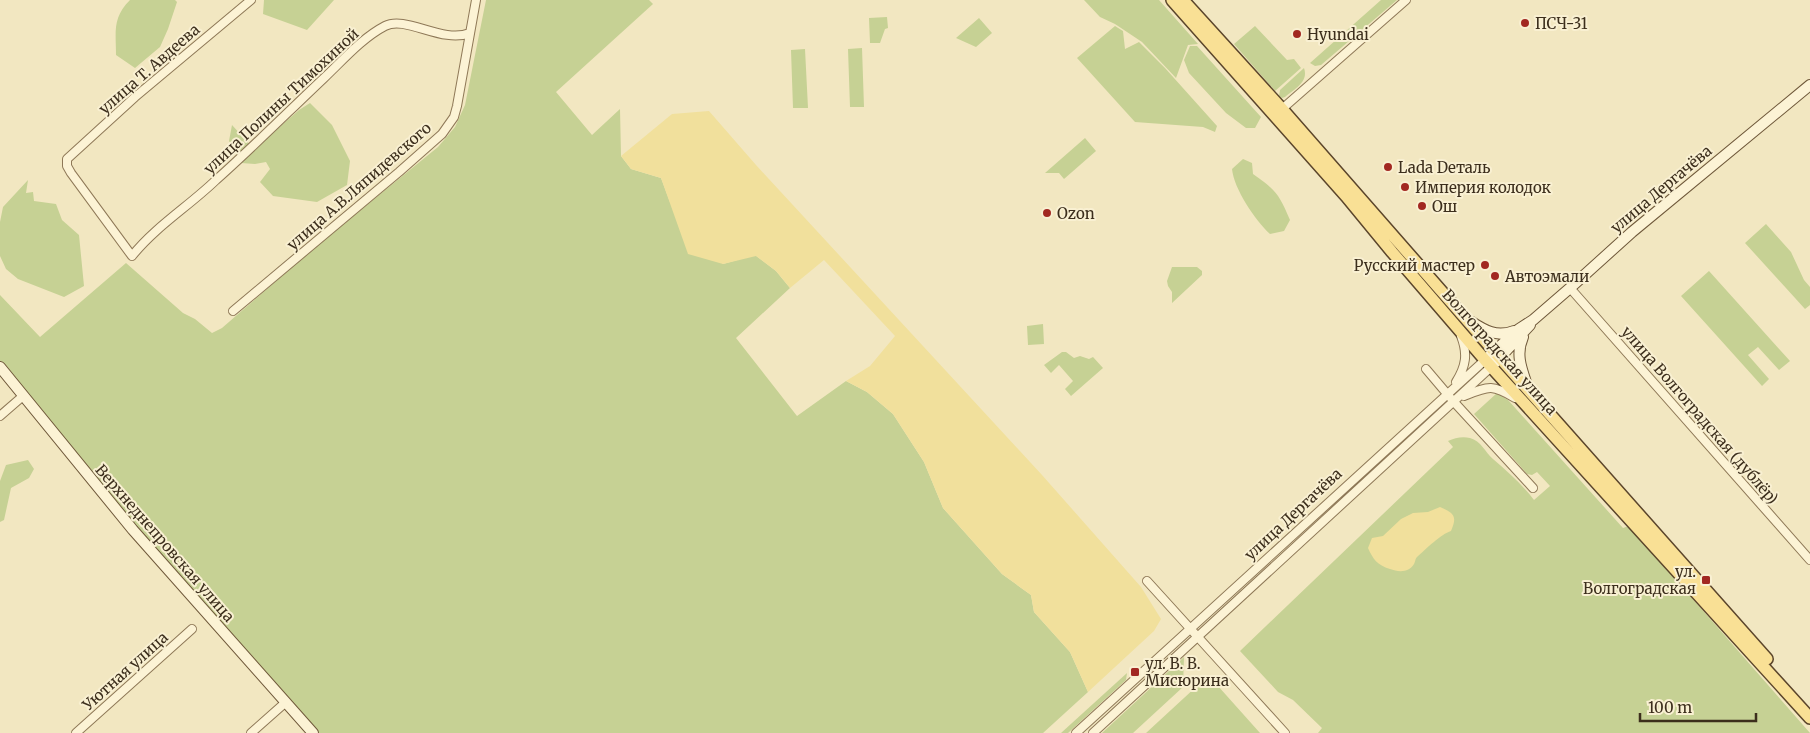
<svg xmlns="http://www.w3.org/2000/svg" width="1810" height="733" viewBox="0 0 1810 733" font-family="Merriweather,serif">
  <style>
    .green { fill: #c6d194 }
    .sand { fill: #f1e09c }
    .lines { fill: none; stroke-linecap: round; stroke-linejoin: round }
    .street-casing { stroke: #8e7857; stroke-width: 10 }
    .secondary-casing { stroke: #6f583a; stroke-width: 12 }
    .primary-casing { stroke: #5b452b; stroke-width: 14 }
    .street { stroke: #fcf3d5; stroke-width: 8 }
    .secondary { stroke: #fcf3d5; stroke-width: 10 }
    .primary { stroke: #f9e095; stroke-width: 11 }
    .poi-dot { fill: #a22821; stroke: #f9f0d2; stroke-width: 2 }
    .labels { text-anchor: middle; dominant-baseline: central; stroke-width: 4; stroke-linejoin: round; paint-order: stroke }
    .poi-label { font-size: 15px; fill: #3c2e1c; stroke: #f9f0d2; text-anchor: start }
    .street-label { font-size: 15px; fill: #3c2e1c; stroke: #f9f0d2 }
  </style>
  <rect width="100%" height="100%" fill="#f2e7c1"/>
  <path class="green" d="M130,0H175L177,2L168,29L160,47L135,68L116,55C116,32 112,18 130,0Z
    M264,0H334L307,30L263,14Z
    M486,0H649L653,4L556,92L592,135L620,109L621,156L631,169L661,178L670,202L723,264L755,255L776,271L790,288L736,338L797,416L846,381L867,392L893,414L924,462L943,508L1002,574L1031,595L1034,612L1070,652L1088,692L1043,733H316L90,475L0,362V295L40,337L126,263L183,313L195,319L212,333L222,328L314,248L438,147L455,127L465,105Z
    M1084,0H1159L1198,44L1188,45L1176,78L1142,42L1115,24L1100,17Z
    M1381,0H1397L1321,65L1315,66L1310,63Z
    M887,17L888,28L885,29L880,43H870L869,18Z
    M979,18L992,33L976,47L956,38Z
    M1115,26L1123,31L1125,49L1139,42L1165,68L1217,126L1215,132L1203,127L1135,122L1077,58Z
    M1255,26L1287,60L1294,59L1301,68L1275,91L1234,44Z
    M1190,46H1197L1261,117L1255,128H1246L1226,113L1189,73L1184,60Z
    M862,48L864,107H850L848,49Z
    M805,49L808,108H793L791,50Z
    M1304,68C1309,82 1294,89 1285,97L1282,98L1279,96L1280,90Z
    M310,103L332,125L350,161L347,185L317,202L273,196L260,182L270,169L266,162L255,164L241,163L229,141L232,125L254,149L299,110Z
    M1085,138L1096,151L1064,179L1059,173H1045Z
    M1243,159L1252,163L1253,174C1276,190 1279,194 1290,220L1284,231L1270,234C1255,220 1234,189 1232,169Z
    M28,180L26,193L33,192L34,201L56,204L62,220L79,235L84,286L64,297L18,279L6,269L0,256V222L3,207Z
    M1766,224L1791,252L1804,280L1810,287V305L1805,309L1745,243Z
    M1172,267H1197L1202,271V275L1172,303V292L1168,286L1167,281Z
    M1709,271L1790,361L1779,370L1758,347L1748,355L1769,379L1762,386L1681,296Z
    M1043,324L1044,344L1028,345L1027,326Z
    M1062,352H1066L1074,358L1080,356L1089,359L1093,357L1103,368L1071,396L1065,389L1073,381L1059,365L1051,373L1044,365Z
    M1497,393L1508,400L1623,528L1629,526L1810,733H1318L1322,728L1293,700L1278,692L1240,651L1453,447L1448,441C1455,438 1462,436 1470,438C1481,441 1485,452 1493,459C1508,472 1522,484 1534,500L1550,486L1537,472L1532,475L1527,474L1474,414Z
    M28,460L34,469L29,478L11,488L4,520L0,522V481L6,465Z
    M1184,657L1183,687L1133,733H1102Z
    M1127,673L1126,680L1068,733H1061Z
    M1197,686H1218L1260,733H1146Z"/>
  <path class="sand" d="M709,111L756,165L1042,475L1141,587L1161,619L1154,631L1088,692L1070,652L1034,612L1031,595L1002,574L943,508L924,462L893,414L867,392L846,381L870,366L895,336L824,260L790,288L776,271L756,256L723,264L688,254L661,178L631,169L621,156L672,114Z
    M1440,507C1453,513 1458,515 1451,531C1441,534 1426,549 1417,557C1415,559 1416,560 1414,564C1409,573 1398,572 1390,569C1377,565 1373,559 1368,548L1372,538L1383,536L1401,519L1413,513L1428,512Z"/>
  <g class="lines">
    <g class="street-casing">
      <path id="street" d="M251,0L135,97L67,159V166L71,173L132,256C155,227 189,206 216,180C253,147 288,112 324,78C343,60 362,38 385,26C406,15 442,44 470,33
        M1282,109L1406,0
        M1570,288L1810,560
        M233,311L399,172L442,134L454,117L457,106L476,0
        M1426,369L1454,402L1533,488
        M1456,382C1466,366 1468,354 1461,336
        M1464,396C1489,386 1492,384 1515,398
        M0,416L23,396
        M1147,581L1285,733
        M76,733L192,629
        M251,733L286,702
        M1076,733L1485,360
        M1093,733L1491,367"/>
    </g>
    <g class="secondary-casing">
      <path id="secondary" d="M1470,321C1484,330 1496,338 1514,331
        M1523,337C1515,355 1522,370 1528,388
        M1485,360L1519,329L1533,320L1570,288L1632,232L1810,85
        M0,367L133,530L313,733
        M1491,367L1530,325"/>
    </g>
    <g class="primary-casing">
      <path id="primary" d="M1172,0L1346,196L1392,252L1485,360L1810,718
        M1183,0L1282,109L1507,366L1767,659"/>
    </g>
    <use href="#street" class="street"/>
    <use href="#secondary" class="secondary"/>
    <use href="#primary" class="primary"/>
  </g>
  <g class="poi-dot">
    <circle cx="1525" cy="23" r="5"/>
    <circle cx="1297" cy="34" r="5"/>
    <circle cx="1388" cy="167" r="5"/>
    <circle cx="1405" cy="187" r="5"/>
    <circle cx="1422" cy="206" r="5"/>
    <circle cx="1047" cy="213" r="5"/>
    <circle cx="1485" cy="265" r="5"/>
    <circle cx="1495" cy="276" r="5"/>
    <rect x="1701" y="575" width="10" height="10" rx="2.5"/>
    <rect x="1130" y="667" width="10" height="10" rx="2.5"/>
  </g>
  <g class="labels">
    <g class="poi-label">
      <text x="1535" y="23">ПСЧ-31</text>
      <text x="1307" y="34">Hyundai</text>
      <text x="1398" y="167">Lada Dеталь</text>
      <text x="1415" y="187">Империя колодок</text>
      <text x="1432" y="206">Ош</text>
      <text x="1057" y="213">Ozon</text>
      <text x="1475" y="265" text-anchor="end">Русский мастер</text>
      <text x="1505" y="276">Автоэмали</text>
      <text x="1696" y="571" text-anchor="end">ул.<tspan x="1696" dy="17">Волгоградская</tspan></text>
      <text x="1145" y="663">ул. В. В.<tspan x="1145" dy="17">Мисюрина</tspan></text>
    </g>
    <g class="street-label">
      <text transform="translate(149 69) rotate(-41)">улица Т. Авдеева</text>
      <text transform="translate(281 101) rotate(-43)">улица Полины Тимохиной</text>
      <text transform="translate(359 186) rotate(-41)">улица А.В.Ляпидевского</text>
      <text transform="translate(1661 189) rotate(-40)">улица Дергачёва</text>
      <text transform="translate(1500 352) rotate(48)">Волгоградская улица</text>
      <text transform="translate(1700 415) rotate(49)">улица Волгоградская (дублёр)</text>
      <text transform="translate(1293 514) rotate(-43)">улица Дергачёва</text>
      <text transform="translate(165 543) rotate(49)">Верхнеднепровская улица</text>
      <text transform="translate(125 671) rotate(-42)">Уютная улица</text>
    </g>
  </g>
  <path d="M1640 713v8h116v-8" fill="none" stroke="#3c2e1c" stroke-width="2.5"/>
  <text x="1648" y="713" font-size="15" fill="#3c2e1c" stroke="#f9f0d2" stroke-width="4" paint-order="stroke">100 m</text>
</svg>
